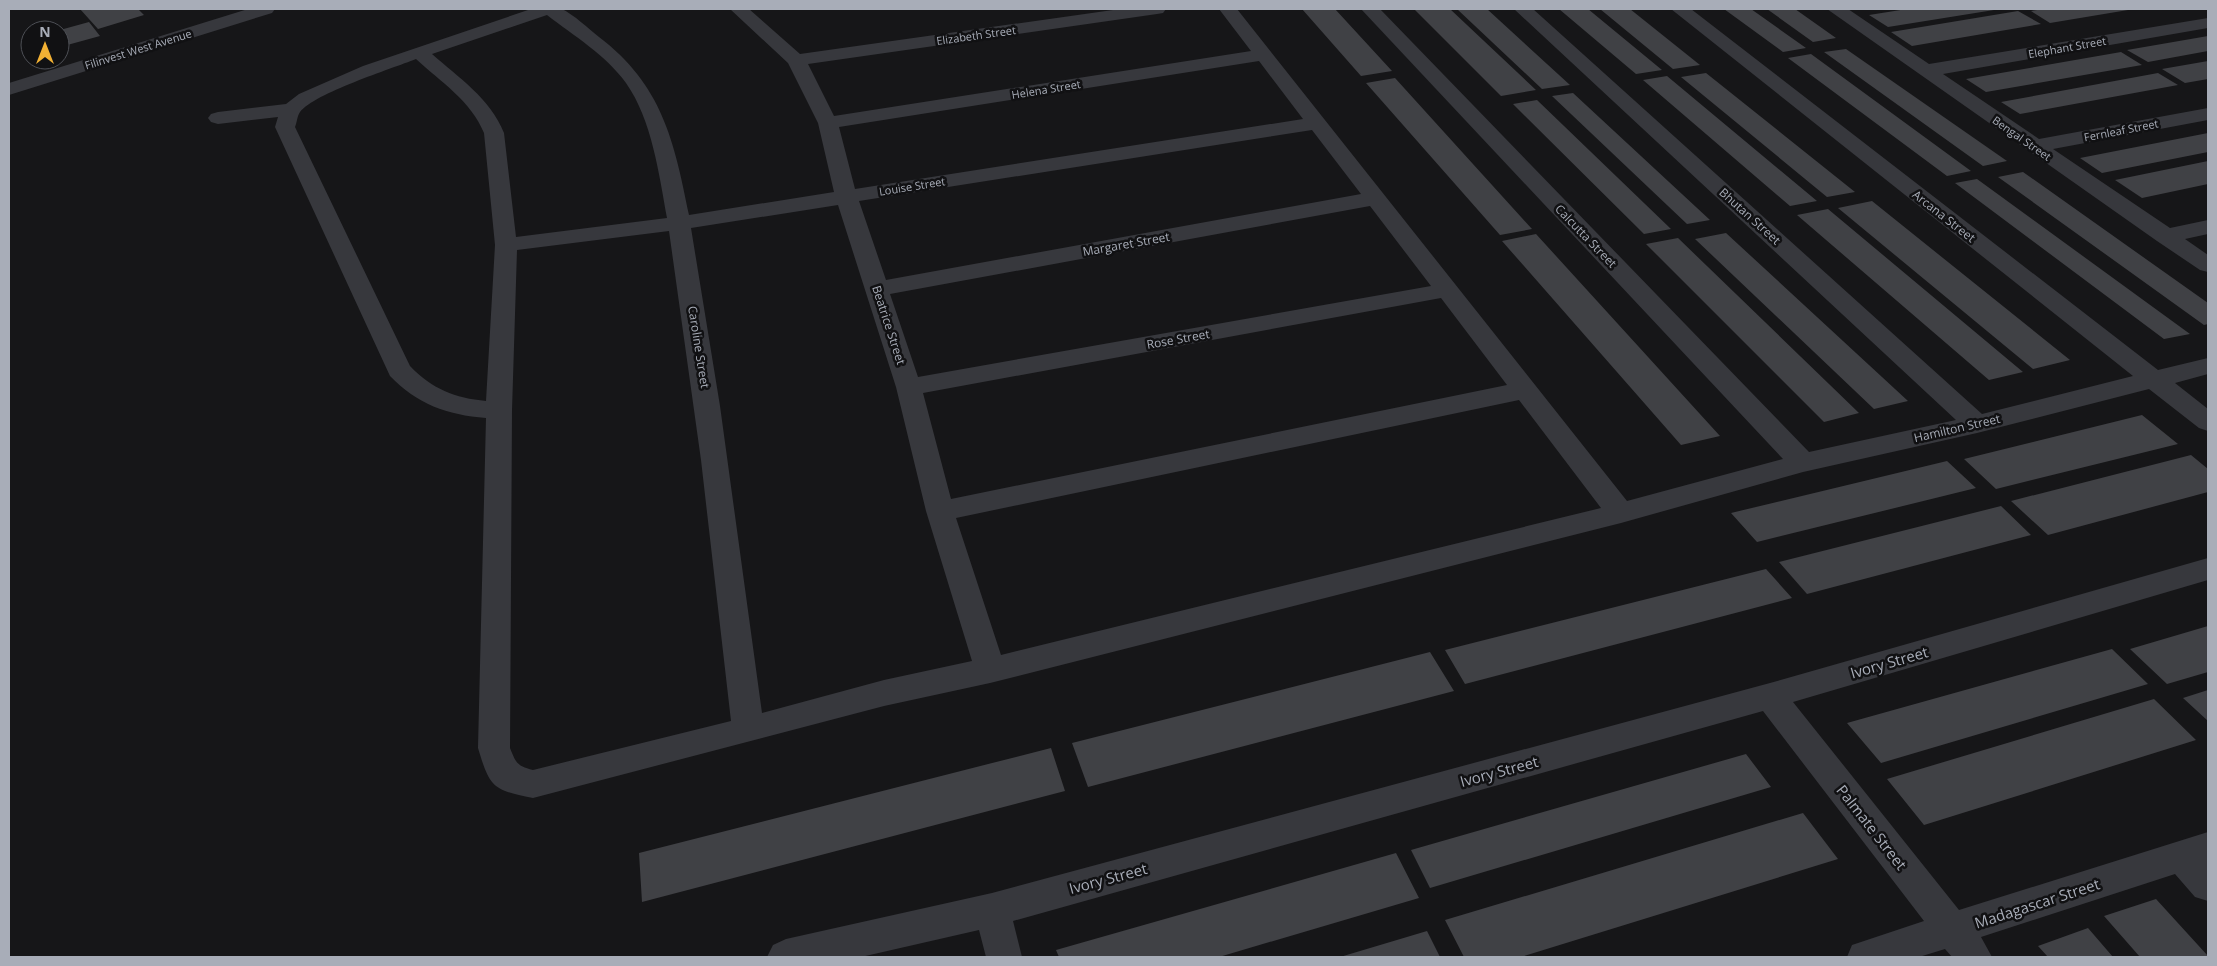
<svg xmlns="http://www.w3.org/2000/svg" width="2217" height="966" viewBox="0 0 2217 966" font-family="'Open Sans',sans-serif">
  <style>
    .building { fill: #404145 }
    .lines { fill: none; stroke-linecap: round; stroke-linejoin: round }
    .minor { fill: #37383d; fill-rule: evenodd }
    .labels { text-anchor: middle; dominant-baseline: central; stroke-width: 5; stroke-linejoin: round; paint-order: stroke }
    .far-street-label { font-size: 11px; fill: #a8adb8; stroke: #111113 }
    .street-label { font-size: 12px; fill: #a8adb8; stroke: #111113 }
    .near-street-label { font-size: 15px; fill: #a8adb8; stroke: #111113 }
  </style>
  <rect width="100%" height="100%" fill="#161618"/>
  <path class="building" d="M80,9H138L144,15L98,29Z
    M1302,9H1335L1392,71L1361,76Z
    M1414,9H1450L1536,90L1501,96Z
    M1457,9H1487L1570,85L1542,89Z
    M1559,9H1588L1662,70L1636,74Z
    M1600,9H1630L1700,65L1673,69Z
    M1724,9H1751L1806,48L1783,52Z
    M1767,9H1795L1836,38L1813,42Z
    M1907,9H1994V10L1888,27L1869,15Z
    M2044,9H2127L2128,10L2050,23L2031,11Z
    M2018,11L2041,24L1912,46L1891,32Z
    M89,22L100,36L60,47V30Z
    M2208,36V51L2148,62L2127,50Z
    M1846,49L2007,161L1983,166L1824,52Z
    M2121,52L2142,65L1986,92L1966,79Z
    M1811,54L1971,171L1947,176L1788,58Z
    M2208,61V79L2185,83L2162,69Z
    M1706,73L1855,192L1827,197L1681,77Z
    M2158,73L2178,85L2020,114L2001,102Z
    M1667,76L1817,201L1790,206L1643,80Z
    M1395,78L1532,229L1500,235L1366,83Z
    M1573,93L1710,220L1687,224L1552,96Z
    M1537,100L1671,229L1644,234L1513,104Z
    M2208,133V152L2102,173L2080,158Z
    M2208,161V184L2142,198L2115,180Z
    M2023,172L2208,303V324L2204,325L1998,177Z
    M1977,179L2190,334L2164,339L1955,183Z
    M1872,201L2070,360L2033,369L1838,208Z
    M1828,209L2023,372L1989,380L1797,215Z
    M1726,233L1908,401L1874,409L1695,239Z
    M1536,234L1720,436L1681,445L1502,241Z
    M1678,238L1859,413L1824,422L1646,244Z
    M2142,415L2178,444L1996,489L1964,459Z
    M2191,455L2208,469V492L2048,535L2011,501Z
    M1947,461L1976,488L1757,542L1731,513Z
    M2001,506L2031,535L1807,594L1779,562Z
    M1766,569L1792,598L1465,684L1445,650Z
    M2208,626V672L2167,684L2130,649Z
    M2112,649L2148,684L1881,763L1847,723Z
    M1430,652L1454,691L1088,787L1072,743Z
    M2208,690V721L2183,698Z
    M2154,699L2196,740L1924,825L1887,779Z
    M1051,748L1065,791L642,902L639,853Z
    M1746,754L1771,787L1430,888L1411,850Z
    M1803,813L1838,859L1521,957H1464L1445,920Z
    M1396,853L1419,898L1219,957H1059L1056,950Z
    M2156,899L2208,956V957H2140L2104,916Z
    M2088,928L2113,957H2048L2038,946Z
    M1427,931L1440,957H1340Z"/>
  <g class="lines">
    <path class="minor" d="M248,9H275L272,13L9,95V83Z
      M531,9C540,9 554,6 562,9C574,15 588,28 599,37C662,85 674,140 689,215L834,192L818,123L788,63L730,9H749L800,54L1120,9H1166L1163,13L1157,14L808,64L834,116L1251,51L1219,9H1237L1627,501L1783,459L1361,9H1380L1809,452L1956,420L1514,9H1533L1982,414L2133,376L1671,9H1691L2158,370L2208,358V374L2175,383L2208,409V431L2199,428L2149,389L1977,433L1803,472L1621,523L990,683L884,706L533,798C493,790 490,788 478,748L486,418C447,415 417,404 390,376L275,127L278,117L218,124L211,122L208,118L211,114L218,112L286,104L299,94L363,66ZM547,15C574,36 606,55 626,83C652,120 659,174 667,218L516,237L504,133C490,98 459,78 432,54ZM416,59C441,82 471,101 484,133L495,245L486,401C455,398 432,389 410,366L295,127C297,123 297,116 300,112C315,93 391,69 416,59ZM1259,61L1303,119L855,189L839,127ZM1312,130L1361,194L886,280L859,201ZM838,205L896,387L926,511L972,661L884,680L762,713L720,406L691,228ZM1370,206L1431,286L918,377L890,294ZM669,231L701,460L731,721L533,770C517,766 516,763 510,748L512,410L517,250ZM1441,298L1507,385L951,499L923,393ZM1519,400L1601,508L1001,655L956,518Z
      M1827,9H1848L1929,64L2208,18V28L1943,74L2039,139L2208,108V120L2053,149L2170,228L2208,220V234L2185,239L2208,255V272L2200,270L2157,241Z
      M2208,558V580L1793,702L1959,910L2208,832V901L2195,897L2175,874L1981,937L1992,957H1952L1945,949L1919,957H1847L1852,945L1924,921L1763,711L1013,921L1022,957H986L979,930L861,957H767L773,945L786,939L992,893L1770,683Z"/>
  </g>
  <g class="labels">
    <g class="far-street-label">
      <text transform="translate(976 35) rotate(-8)">Elizabeth Street</text>
      <text transform="translate(2067 47) rotate(-10)">Elephant Street</text>
      <text transform="translate(138 49) rotate(-17)">Filinvest West Avenue</text>
      <text transform="translate(1046 89) rotate(-9)">Helena Street</text>
      <text transform="translate(2121 130) rotate(-11)">Fernleaf Street</text>
      <text transform="translate(2022 138) rotate(35)">Bengal Street</text>
      <text transform="translate(912 186) rotate(-9)">Louise Street</text>
    </g>
    <g class="street-label">
      <text transform="translate(1750 216) rotate(42)">Bhutan Street</text>
      <text transform="translate(1944 216) rotate(38)">Arcana Street</text>
      <text transform="translate(1586 236) rotate(46)">Calcutta Street</text>
      <text transform="translate(1126 244) rotate(-10)">Margaret Street</text>
      <text transform="translate(889 325) rotate(72)">Beatrice Street</text>
      <text transform="translate(1178 339) rotate(-10)">Rose Street</text>
      <text transform="translate(699 347) rotate(81)">Caroline Street</text>
      <text transform="translate(1957 428) rotate(-13)">Hamilton Street</text>
    </g>
    <g class="near-street-label">
      <text transform="translate(1889 662) rotate(-16)">Ivory Street</text>
      <text transform="translate(1499 771) rotate(-15)">Ivory Street</text>
      <text transform="translate(1872 827) rotate(52)">Palmate Street</text>
      <text transform="translate(1108 878) rotate(-15)">Ivory Street</text>
      <text transform="translate(2037 903) rotate(-18)">Madagascar Street</text>
    </g>
  </g>
  <rect width="2217" height="966" fill="none" stroke="#a8adb8" stroke-width="20"/>
  <g transform="translate(45 45)"><circle r="24" fill="#111113" stroke="#4d4f55"/>
  <path d="M0-4L9 19L0 12L-9 19Z" fill="#f2b134"/>
  <text y="-8" font-size="14" font-weight="bold" text-anchor="middle" fill="#a8adb8">N</text>
  </g>
</svg>
